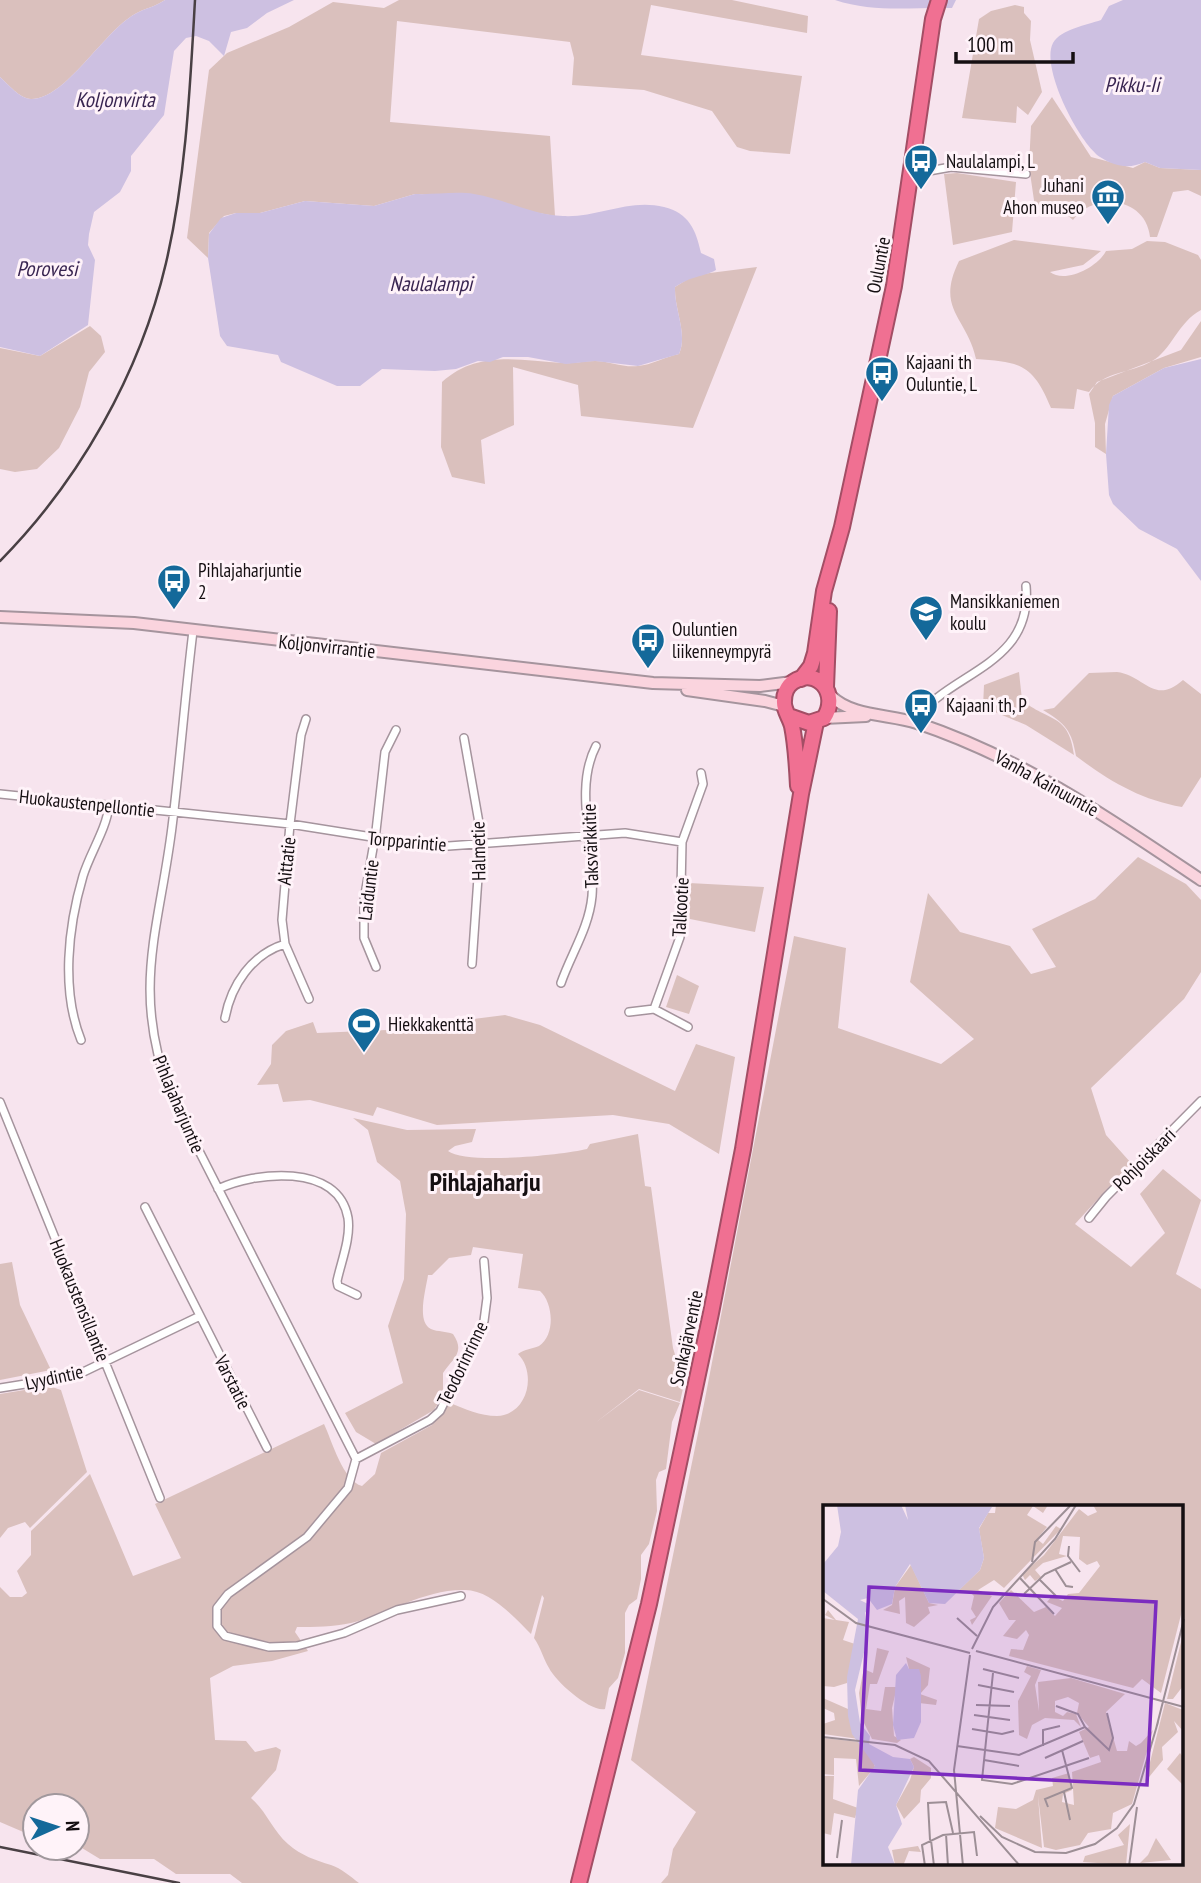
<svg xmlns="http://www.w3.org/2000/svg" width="1201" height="1883" viewBox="0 0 1201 1883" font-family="'PT Sans Narrow',sans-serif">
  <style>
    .green { fill: #dac0bd; fill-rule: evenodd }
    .water { fill: #cdc0e1 }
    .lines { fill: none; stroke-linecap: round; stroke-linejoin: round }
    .street-casing { stroke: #a5949d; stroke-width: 10 }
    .secondary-casing { stroke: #a5949d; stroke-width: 14 }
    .highway-casing { stroke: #a34e65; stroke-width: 18 }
    .street { stroke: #fff; stroke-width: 7 }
    .secondary { stroke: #fad4de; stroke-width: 10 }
    .highway { stroke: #f07092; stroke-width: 14 }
    .rail { stroke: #494044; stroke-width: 2.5 }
    .labels { text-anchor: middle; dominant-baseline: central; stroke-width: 6; stroke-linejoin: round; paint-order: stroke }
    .poi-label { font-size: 19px; fill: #150f12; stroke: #fff3f9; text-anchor: start }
    .street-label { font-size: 19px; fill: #150f12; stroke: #fff3f9 }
    .water-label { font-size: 21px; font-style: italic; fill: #392551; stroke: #fff3f9 }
    .district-label { font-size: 26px; font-weight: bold; fill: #150f12; stroke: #fff3f9 }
    .inset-road { fill: none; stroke: #9d8f96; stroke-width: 2 }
    .view { fill: #7b2cbf; fill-opacity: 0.15; stroke: #7b2cbf; stroke-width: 3.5 }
    .inset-edge { fill: none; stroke: #150f12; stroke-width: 3.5 }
  </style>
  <rect width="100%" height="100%" fill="#f7e4ee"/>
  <path class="green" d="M0,0H165C155,7 145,8 135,14C103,32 65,100 31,99C20,99 8,84 0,77Z
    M399,0H732L808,16L807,33L651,5L641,55L802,76L790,154L750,151L737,147L712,111L644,90L572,85L574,58L570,42L397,21L390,122L550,136L555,216L444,196L415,194L374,206L305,201L260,213H236L224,216L209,233L208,258L187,238L209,70L227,53L289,27L333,2L384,8Z
    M1015,5L1024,7V13L1031,21L1030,40L1042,92L1028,115L1017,106L1016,123L962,118L979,19L991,11Z
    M1052,97L1091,157L1133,168L1145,162L1160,168L1201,170V196L1188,190L1173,192L1157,237H1150C1146,197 1094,191 1073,220L1060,209L1036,214L1029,166L1031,126Z
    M957,173L1016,182L1012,232L953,245L944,174Z
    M1014,240L1101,251L1083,265L1050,272C1065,284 1098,267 1106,251L1132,249L1147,241L1165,242L1198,255L1201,260V310C1178,322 1171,351 1152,361C1130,374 1105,370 1089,392L1077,389L1074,409L1051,408C1033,364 1020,362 976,359C967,317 935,310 959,261Z
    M757,267L693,428L581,416L578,385L513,367L514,425L481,440L485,484L452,477L441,447L442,382C477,350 519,360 563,363C574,364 584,361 595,361C609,361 624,368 638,366C651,365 665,357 679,354C688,334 674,309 675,287L694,275Z
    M1201,321V357L1164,368L1113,396L1105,424L1106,454L1095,447V423L1089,394L1097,382L1181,350Z
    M90,326L101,336L105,352L89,372L80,407L59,448L37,469L15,472L0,469V348L40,356Z
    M1019,672L1022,700C1048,722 1069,713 1074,755L1026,725L983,707L984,685Z
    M1117,672C1144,675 1154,706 1183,680L1201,694V777L1182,807C1141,800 1109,781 1076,756C1072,731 1065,723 1043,710L1054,708L1089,673Z
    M1138,857L1186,884L1201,900V972L1184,999L1091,1088L1106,1135L1131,1163L1075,1224L1131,1267L1165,1233L1140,1194L1163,1169L1201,1200L1176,1274L1201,1289V1883H661L668,1875L673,1849L696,1812L631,1760L704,1404L794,936L846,948L838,1028L941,1064L974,1039L910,982L928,893L960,932L1010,946L1031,974L1056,967L1032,929L1095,899ZM825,1507H1182V1864H825Z
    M689,883L764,887L755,932L685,918Z
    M677,975L699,986L689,1014L666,1007Z
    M505,1015L540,1025L675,1091L696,1044L735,1057L719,1154L669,1124L613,1115L437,1125L377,1107L373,1116L310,1100L283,1102L278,1084L257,1085L271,1064L272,1045L286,1031L313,1022L317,1033L387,1030Z
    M353,1118L407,1130L476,1129L472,1142L455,1146L448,1151C466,1165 562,1155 587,1149L590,1144L638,1134L645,1186L651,1187L673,1348L684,1384L680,1402L639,1389L595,1423L639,1390L680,1403L672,1422L666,1469L659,1472L656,1480L657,1511L649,1544L641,1555V1579L637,1599L629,1605L625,1613V1653L618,1678L609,1688L605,1709C590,1712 556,1682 549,1668C543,1658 541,1648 534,1638L544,1598L542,1595L531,1634C514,1617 490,1590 465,1590C424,1589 389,1614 351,1623C333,1627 315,1627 297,1627L295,1632L308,1651L272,1661L233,1666L210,1678L215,1740L246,1741L255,1752L276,1747L281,1750L276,1770L251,1798C267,1812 272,1830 288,1844C302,1856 315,1860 331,1865C341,1868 351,1877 359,1883H242L230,1874H176L154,1859H100L77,1845V1806H35V1837L0,1822V1587L10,1597H22L27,1593L17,1571L31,1555V1531L90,1474L133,1576L181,1558L155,1504L324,1424C332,1441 343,1481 362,1486L375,1474L381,1453L432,1425L450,1403C465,1409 480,1416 497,1416C528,1415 537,1373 518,1354C525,1349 532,1349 539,1346C556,1335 553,1302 540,1291L518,1288L523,1254L473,1247L471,1255L449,1258L432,1275H428C426,1289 416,1322 431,1329C438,1332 446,1331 453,1334C466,1353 452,1359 443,1373V1395L434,1410L376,1444L356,1432L345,1413L403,1383L388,1326L404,1279L406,1214L400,1181L377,1162L368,1130Z
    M12,1262L20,1305L51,1370L0,1380V1264Z
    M49,1386L61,1390L87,1472L30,1528L25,1522L8,1528L0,1538V1394Z"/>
  <path class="water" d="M165,0H294L267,13L247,28L231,32L224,56L209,41L196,36L186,38L174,51L164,115L131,156V171L120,192L94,212L89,234L88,245L95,260L88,325L40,356L0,347V77C8,84 20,99 31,99C65,100 103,32 135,14C145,8 155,7 165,0Z
    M835,0H956L952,8C912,7 874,13 835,0Z
    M1123,0H1201V170L1160,168L1145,162C1130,169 1115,167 1100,157C1079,143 1040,67 1053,43C1061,29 1087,25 1101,20L1109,6Z
    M415,194C434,195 456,191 474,194C505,199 532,215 563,216C597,218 629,198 664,207C689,213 696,230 701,253L714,259L716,270C701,278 693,275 675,287C674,309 688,334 679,354L638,366L595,361L566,364L528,357H503L490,362L478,361L456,369L435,371L382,369L360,386H337L281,362L278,355L227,346L220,336L208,258L209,234L221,218L236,213H260L305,201L374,206Z
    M1201,359V581L1177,549L1139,529L1113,504L1109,495L1106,454L1109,405L1113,396L1164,368Z"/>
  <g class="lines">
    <g class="street-casing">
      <path id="street" d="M912,174L951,167L1026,174
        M193,631C185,696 180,762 172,827C159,931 131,988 170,1094L356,1459
        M306,719L301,735L290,824L282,920L285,944L309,999
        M915,722C945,672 1033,668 1026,586
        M464,738L481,834L472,964
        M0,794L290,824L435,847L625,833L682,842
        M376,967L364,938V900L376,831L385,752L396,730
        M561,983C571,954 589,928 592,896C596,849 573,790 596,746
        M654,1009L680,937L682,842L703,784L701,773
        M629,1012L654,1009L688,1027
        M225,1018C231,985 252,954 285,944
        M81,1040C61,990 68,927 83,876C90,853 106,830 109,806
        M0,1102L160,1498
        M218,1189C254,1172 338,1162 348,1218C351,1238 341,1262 337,1281L338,1286L357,1295
        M145,1207L267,1448
        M1089,1218L1106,1197L1201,1101
        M0,1388L75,1376L200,1316
        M356,1459L348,1488L307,1537L228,1594L217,1608V1626L225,1636L269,1647L297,1646L344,1633L397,1610L461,1596
        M356,1459L430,1420L440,1411L484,1321L487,1298L484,1261"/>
    </g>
    <g class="secondary-casing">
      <path id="secondary" d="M0,617L134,623L653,683L760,686L792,682
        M687,690L765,701L784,706
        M831,696C852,717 890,714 917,723C1024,759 1109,818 1201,880
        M824,718L866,716"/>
    </g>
    <g class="highway-casing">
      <path id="highway" d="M801,679L811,666L815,653L824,591L842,527L894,286L933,19L939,0
        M826,687L829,611
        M789,716L809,723L824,718C840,694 817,666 793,682C787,686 784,694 784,701C783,709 790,718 792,726C796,746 797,766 798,786
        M579,1883L649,1604L711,1313L743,1149L801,794L816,722"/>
    </g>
    <use href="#street" class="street"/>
    <use href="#secondary" class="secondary"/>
    <use href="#highway" class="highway"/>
    <path class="rail" d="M0,561C79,481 140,374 166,263C186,177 190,88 195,0
      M0,1847L179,1883"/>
  </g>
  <defs>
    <g id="bus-pin" transform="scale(1.75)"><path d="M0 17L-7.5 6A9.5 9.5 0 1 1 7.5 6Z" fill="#14699a" stroke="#fff3f9"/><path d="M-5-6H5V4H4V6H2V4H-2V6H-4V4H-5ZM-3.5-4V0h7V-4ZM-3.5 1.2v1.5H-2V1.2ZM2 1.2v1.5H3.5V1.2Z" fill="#fff"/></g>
    <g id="museum-pin" transform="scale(1.75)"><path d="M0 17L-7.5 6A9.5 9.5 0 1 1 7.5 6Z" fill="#14699a" stroke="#fff3f9"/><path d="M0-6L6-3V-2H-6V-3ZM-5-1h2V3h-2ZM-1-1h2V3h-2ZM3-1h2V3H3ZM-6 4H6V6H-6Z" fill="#fff"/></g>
    <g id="school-pin" transform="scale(1.75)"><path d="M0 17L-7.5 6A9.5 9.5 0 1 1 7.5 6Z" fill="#14699a" stroke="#fff3f9"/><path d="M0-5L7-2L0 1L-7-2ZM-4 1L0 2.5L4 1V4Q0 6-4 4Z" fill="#fff"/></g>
    <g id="stadium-pin" transform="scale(1.75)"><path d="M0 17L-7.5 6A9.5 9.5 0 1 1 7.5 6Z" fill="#14699a" stroke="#fff3f9"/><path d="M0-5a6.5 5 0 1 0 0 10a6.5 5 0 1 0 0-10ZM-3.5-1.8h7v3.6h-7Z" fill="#fff"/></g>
  </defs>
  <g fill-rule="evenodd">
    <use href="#bus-pin" x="921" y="161"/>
    <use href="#museum-pin" x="1108" y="196"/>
    <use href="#bus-pin" x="882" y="373"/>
    <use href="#bus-pin" x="174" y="581"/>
    <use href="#school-pin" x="926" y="612"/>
    <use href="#bus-pin" x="648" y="640"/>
    <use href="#bus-pin" x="921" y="705"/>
    <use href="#stadium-pin" x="364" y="1024"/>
  </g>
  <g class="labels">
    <g class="poi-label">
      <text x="946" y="161">Naulalampi, L</text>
      <text x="1084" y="185" text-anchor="end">Juhani<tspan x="1084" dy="22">Ahon museo</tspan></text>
      <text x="906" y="362">Kajaani th<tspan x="906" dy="22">Ouluntie, L</tspan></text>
      <text x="198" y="570">Pihlajaharjuntie<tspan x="198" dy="22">2</tspan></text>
      <text x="950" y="601">Mansikkaniemen<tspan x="950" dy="22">koulu</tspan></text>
      <text x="672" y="629">Ouluntien<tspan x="672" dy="22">liikenneympyrä</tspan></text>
      <text x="946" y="705">Kajaani th, P</text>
      <text x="388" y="1024">Hiekkakenttä</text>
    </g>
    <g class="street-label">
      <text transform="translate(878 265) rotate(-79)">Ouluntie</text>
      <text transform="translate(327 646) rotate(6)">Koljonvirrantie</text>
      <text transform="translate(1047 783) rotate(29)">Vanha Kainuuntie</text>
      <text transform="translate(87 803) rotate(6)">Huokaustenpellontie</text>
      <text transform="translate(407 841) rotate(5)">Torpparintie</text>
      <text transform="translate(590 846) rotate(-92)">Taksvärkkitie</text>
      <text transform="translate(478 851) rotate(-91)">Halmetie</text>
      <text transform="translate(286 861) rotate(-84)">Aittatie</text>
      <text transform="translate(368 890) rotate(-83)">Laiduntie</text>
      <text transform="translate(680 907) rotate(-87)">Talkootie</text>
      <text transform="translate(179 1104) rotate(67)">Pihlajaharjuntie</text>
      <text transform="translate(1144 1159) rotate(-45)">Pohjoiskaari</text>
      <text transform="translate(80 1300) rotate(68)">Huokaustensillantie</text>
      <text transform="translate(686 1338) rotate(-78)">Sonkajärventie</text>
      <text transform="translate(462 1363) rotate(-64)">Teodorinrinne</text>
      <text transform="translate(54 1377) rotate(-12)">Lyydintie</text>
      <text transform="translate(233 1382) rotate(63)">Varstatie</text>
    </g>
    <g class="water-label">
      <text x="1132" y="84">Pikku-Ii</text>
      <text x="115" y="99">Koljonvirta</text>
      <text x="47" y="268">Porovesi</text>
      <text x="431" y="283">Naulalampi</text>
    </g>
    <g class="district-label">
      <text x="485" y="1181">Pihlajaharju</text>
    </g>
  </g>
  <g transform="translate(823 1505)">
    <rect width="360" height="360" fill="#f7e4ee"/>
    <path d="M173,0H225L220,8L210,1L204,10L224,22L214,34L220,39L233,21L238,24L181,83L171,75L155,85L169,91L149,120L147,115L153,112L148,104L151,91L146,86L133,88L157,65L161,53L156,24L165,8H172ZM270,0H360V102L338,188L319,174L310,183L186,151L188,144L200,145L206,130L203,125L194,134L180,131L193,115H186L176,98L188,85L211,107L223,102L232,111L239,103L224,97L229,91L240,96L245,89L256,88L277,61L274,56L264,60L256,54L257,32L240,31L236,49L244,51L220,58L212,65L218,72L212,76L207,70L202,75L199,69L221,50L256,4L265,11L274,7ZM88,60L106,98L115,100L105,102L107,108L91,122L83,118L82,92L76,96L77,109L60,105L69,100L72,82ZM5,105L13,115L26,117L20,135L32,139L24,178L11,182L0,181V113L12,115L2,110ZM360,129V181L350,194H344ZM45,142L43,165L50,168L54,143L66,146L54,179H47L43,204L58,206L62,182H74L69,203L71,231L78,235L74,238L49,234L39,214L36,188ZM83,152L107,163L105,180L97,189L114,195L113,200L96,198V165L86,164ZM204,161L218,165L212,180L216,206L215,177L248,173L302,189L283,207L294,246H304L306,236L313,241L318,238L330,225L309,299L290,308L288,324L265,328L257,340L233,345L221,342L215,291L219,343L172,323L175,302L193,304L210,295L213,285L230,281L229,273L246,268L249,285L240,289L239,297L251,300L249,267L278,257L276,250L267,253L256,227L266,222L254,208L256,198L245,192L232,196V207L240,211L244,207L253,209L258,222L251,215L222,213L209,220L204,234L196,230L195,196L208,171L201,167ZM0,193L25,204L36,234L0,229V219L12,215L11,208L0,203ZM342,198L360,205V226L351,216L355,227L339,242L340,255L322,277ZM0,233L36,237L50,256L52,262L36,281L33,254L11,253V270L0,269ZM357,248L360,252V280L344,264ZM91,252L108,263V273L98,285L97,297L81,314L73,300L87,275L91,262L87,254ZM0,271H11L10,294L35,303L32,313L11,308L8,330L0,328ZM307,319L303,360L260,357L262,351L301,340L295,330ZM333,333L348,355L317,358L325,350ZM95,341L98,347L86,346L80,361L72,360L69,345Z" fill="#dac0bd"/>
    <path d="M14,0H78L85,15L82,0L169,2L156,23L161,53L157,65L122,99L106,98L87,59L72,82L69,99L54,105L45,93L37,95L47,100L42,108L45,131L32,185L37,218L47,231L46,239L70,252L87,254L91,262L73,300L79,319L65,342L72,360H28L35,285L52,261L29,229L25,211L24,172L35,114L0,86L1,58L15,41L18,27ZM83,158L86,164H96L98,171V217L91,233L74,235L70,220L73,170Z" fill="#cdc0e1"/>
    <path class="inset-road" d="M246,41L245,51L257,67M209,57L212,37L247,1M232,64L243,81L250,82M196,72L231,109M216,74L233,91M201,89L222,69L248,57M0,94L33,118L147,148M134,113L154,131M149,144L170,102L232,34L253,0M153,146L361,202M160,164L196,173M170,168L159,275L189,279L266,253M155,180L191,187M153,200L187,201M233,201L255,209L262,222M151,210L187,215M262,222L286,245L290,233L284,208M149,224L179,229L191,226M333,224L361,114M0,232L72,240L106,256L197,361M134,241L196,250L262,222M220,241V225L237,221M222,253L260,236M161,255L196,261M241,287L247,315M225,302L222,294L249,283L239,245M157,311L179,332L212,347L243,348L272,339L294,323L311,299L335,217M123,329L125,361M107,335L105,298L123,297L130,328M108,335L111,361M14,353L19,315M102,361L99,340L120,330L151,327L154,351M140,361L131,265L147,150M306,361L314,302"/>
    <path class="view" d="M46,82L333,97L324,280L37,265Z"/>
    <rect width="360" height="360" class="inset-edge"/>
  </g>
  <g transform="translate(56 1827) rotate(87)"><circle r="33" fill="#fff3f9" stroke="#a1989d" stroke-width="2"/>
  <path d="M0-5L12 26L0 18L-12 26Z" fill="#14699a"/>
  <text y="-10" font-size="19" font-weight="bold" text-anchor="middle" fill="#150f12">N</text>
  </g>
  <path d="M956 52v10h117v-10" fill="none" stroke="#150f12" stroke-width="3.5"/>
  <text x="967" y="52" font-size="21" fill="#150f12" stroke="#fff3f9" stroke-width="5" paint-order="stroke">100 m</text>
</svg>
